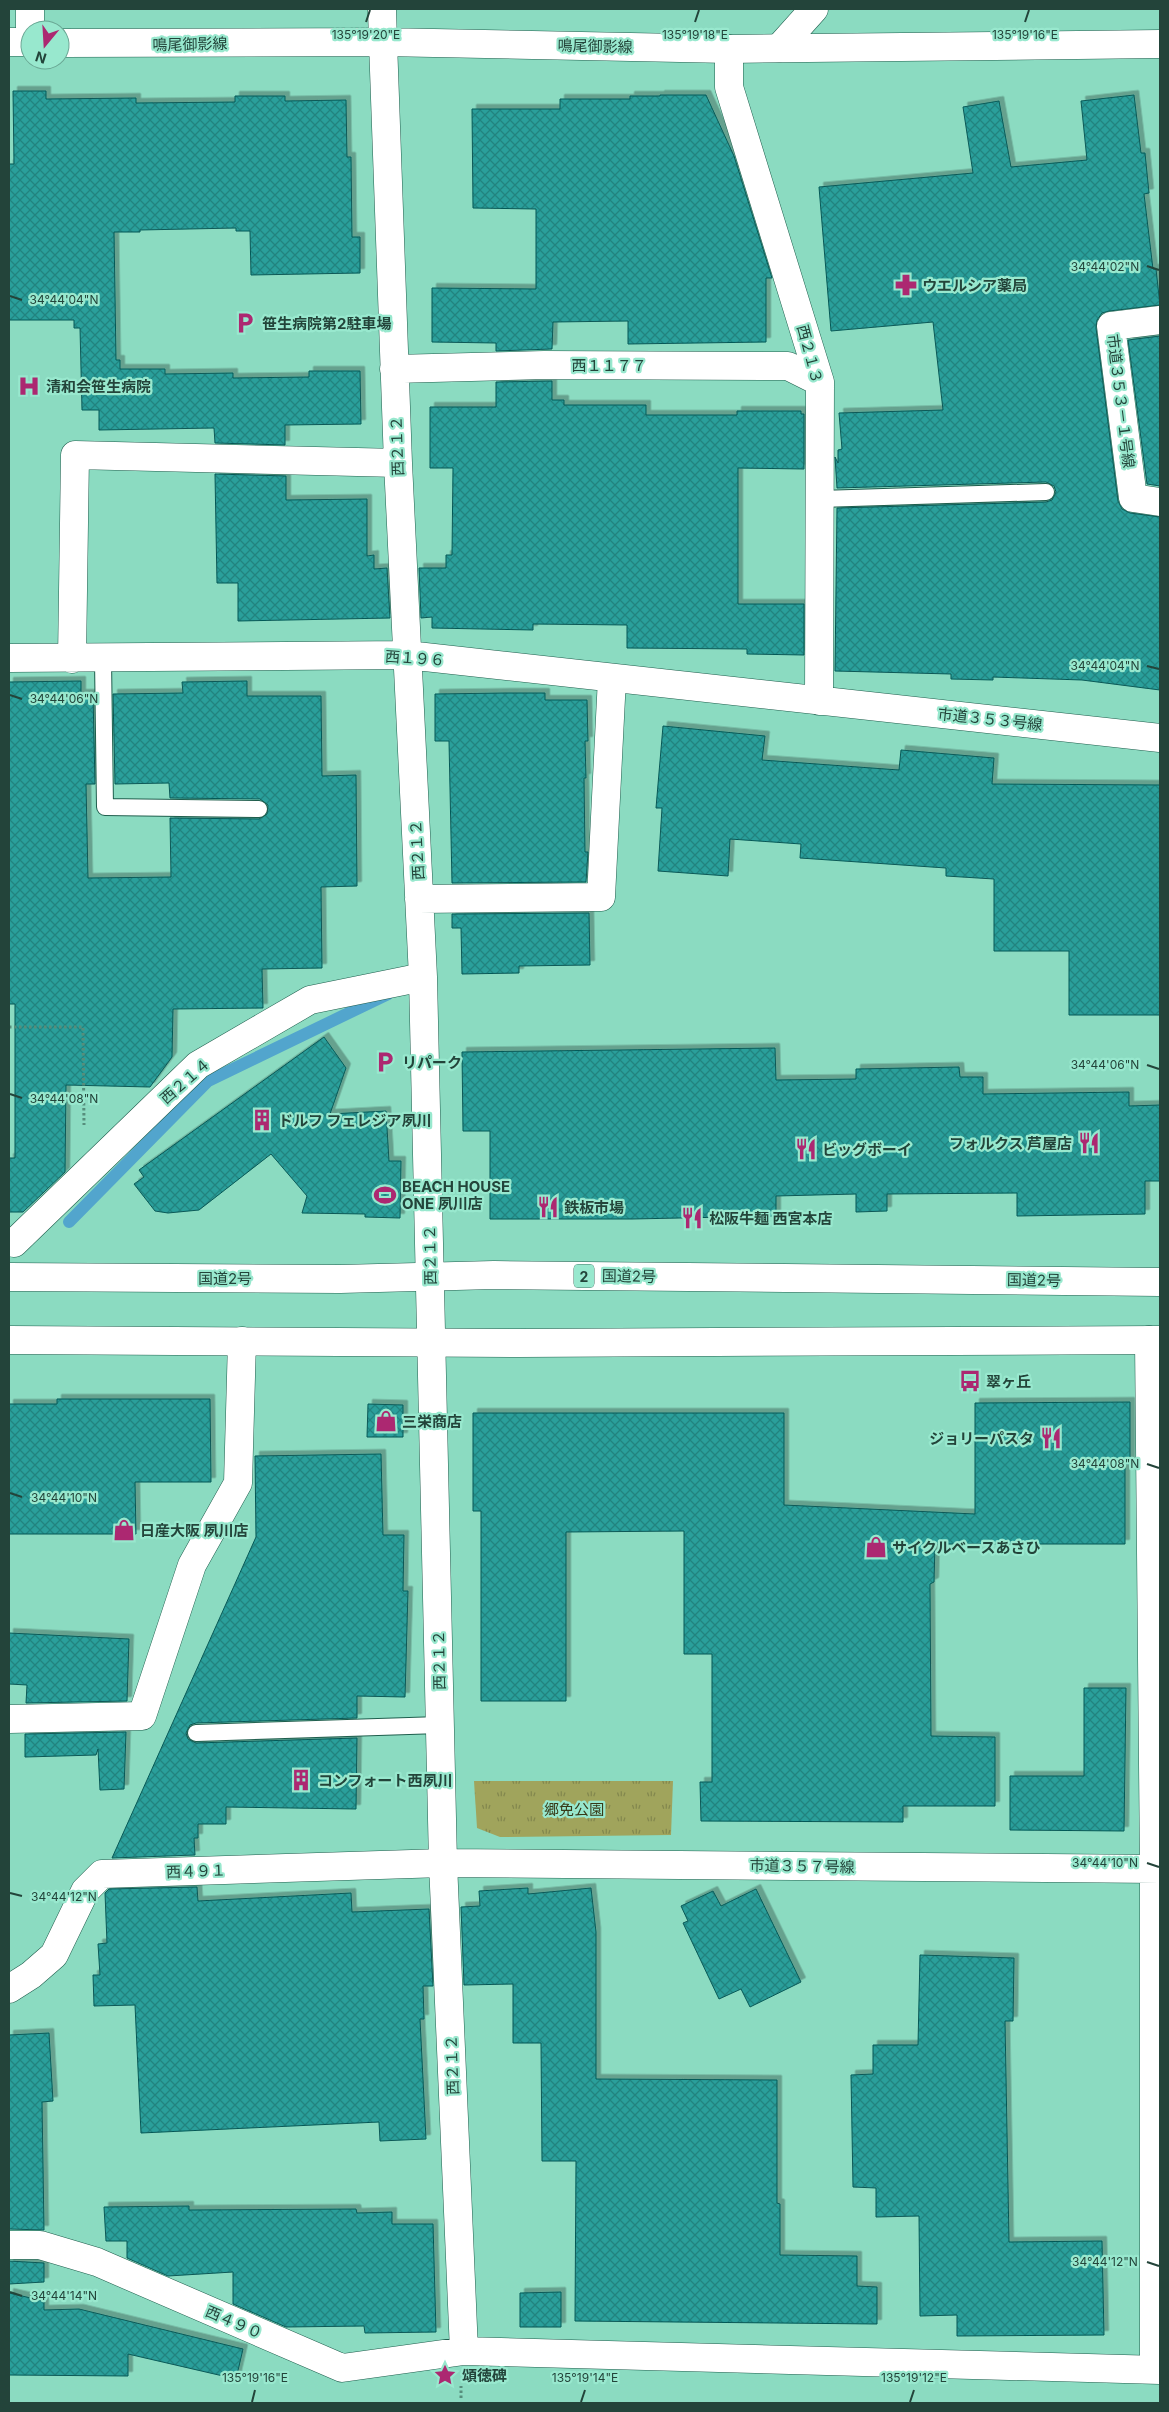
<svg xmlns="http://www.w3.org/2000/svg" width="1169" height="2412" viewBox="0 0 1169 2412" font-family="Inter,'Noto Sans JP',sans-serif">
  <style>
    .park { fill: url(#park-tufts) }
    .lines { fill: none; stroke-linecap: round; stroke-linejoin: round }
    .stream { stroke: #52a5cd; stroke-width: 12 }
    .building { fill: url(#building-cross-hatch); stroke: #075957; filter: url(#shadow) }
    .lane-casing { stroke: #1f5e4d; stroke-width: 18 }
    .street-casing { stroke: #1f5e4d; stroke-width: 29 }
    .secondary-casing { stroke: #1f5e4d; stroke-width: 29 }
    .highway-casing { stroke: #1f5e4d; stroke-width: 29 }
    .path { stroke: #568e7c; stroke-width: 3; stroke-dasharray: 2.5 2.5; stroke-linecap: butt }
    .lane { stroke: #fff; stroke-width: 16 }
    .street { stroke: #fff; stroke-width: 28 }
    .secondary { stroke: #fff; stroke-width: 28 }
    .highway { stroke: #fff; stroke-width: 28 }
    .ticks { fill: none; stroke: #23443a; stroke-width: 2 }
    .labels { text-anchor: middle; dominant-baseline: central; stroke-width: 4.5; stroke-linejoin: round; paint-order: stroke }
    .shield { fill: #98e8ce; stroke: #467566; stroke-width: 1 }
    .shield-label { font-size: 14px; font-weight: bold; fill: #23443a }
    .street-label { font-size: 15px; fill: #23443a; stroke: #98e8ce }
    .poi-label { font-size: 15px; font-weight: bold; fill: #23443a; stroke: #98e8ce; text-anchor: start }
    .park-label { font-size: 15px; fill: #383a18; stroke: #98e8ce }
    .ticks-label { font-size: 12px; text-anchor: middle; fill: #23443a; stroke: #98e8ce; stroke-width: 4.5; stroke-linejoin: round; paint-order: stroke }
  </style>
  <defs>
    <pattern id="park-tufts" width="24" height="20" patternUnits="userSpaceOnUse" patternTransform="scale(1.25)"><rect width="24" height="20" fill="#a0a45c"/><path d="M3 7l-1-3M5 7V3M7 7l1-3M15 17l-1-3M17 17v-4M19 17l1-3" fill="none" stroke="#82874d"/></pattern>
    <pattern id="building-cross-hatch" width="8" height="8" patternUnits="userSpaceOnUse" patternTransform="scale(1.25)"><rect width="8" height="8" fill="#2a9f9b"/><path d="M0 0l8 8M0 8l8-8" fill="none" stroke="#24837f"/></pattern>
    <filter id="shadow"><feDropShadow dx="4.5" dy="-4.5" stdDeviation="0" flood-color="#0004"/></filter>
  </defs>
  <rect width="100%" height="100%" fill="#8bdbc1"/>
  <path class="park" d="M474,1781H673L671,1835L500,1837L477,1828Z"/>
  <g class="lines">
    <path class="stream" d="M69,1222L208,1081L388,994"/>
  </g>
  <path class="building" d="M13,91H46V99L136,98V103L235,102V96H285V101L346,100L347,157H351L352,237H360V273L251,275L250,231H236V228L140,230V232H114L116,360H120V369H165V374L233,373V378L309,377V371H360L361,424L285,425V445L215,443L214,428L99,430V410H82L80,328H74V320H9V164H14Z
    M660,95H706L734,156L772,278H766V342L628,344V321L553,322L552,349L496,351V343L432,342V288L536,289V209L473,208L472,109H560V99H630V96H660Z
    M1134,95L1141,153H1145L1149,193L1144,194L1153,269H1156L1160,305L1109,311L1102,313L1097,320L1096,328L1118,501L1122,509L1130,513L1160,517V690L1082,680L993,677V680L951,679V674L835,671L837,508L1046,502L1052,500L1056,492L1054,486L1046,482L837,488L835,457L838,463V450L842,449L839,413L943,410L933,322L831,331L819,187L973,173L963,107L999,101L1011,167L1087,160L1081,101Z
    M1160,336V486L1147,484L1128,340Z
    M552,381V400H564V405H646V415H737V411H801V414H804V469L738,468V604H804V655L747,654V649L627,648V625L533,624V630L432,628V617L421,618L419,568H446V555H452L453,468H430V407H496V382Z
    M215,474L286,476V500L367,499V556L374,555V569L387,568L390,618L238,621V583H217Z
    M81,681V694H93L95,784H86L88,878L171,877L170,818L259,819L267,814L268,805L260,799L170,798L169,783L115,784L113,694L183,693L182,682L247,681V696H321L322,776L356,775L357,886L321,887L322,968L262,969L263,1008L173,1009L172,1057L150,1087L66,1085L65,1172L23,1212H9V1158H15V1004H9V682Z
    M505,693H545V700H587L588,741H585L586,778H584L585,852H588L586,882L452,883L449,741H435V694Z
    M663,726L765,736L762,760L899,770L901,750L994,758L992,784L1160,785V1015H1069V951H994V879L946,876V868L800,858L801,844L730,839L728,876L658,871L662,808H656Z
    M589,913L590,965L519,966V973L462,974L461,928H452V914Z
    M324,1037L346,1068L330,1114L386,1111L389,1161H401L400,1218L365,1217V1214L302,1213L307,1196L271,1154L199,1210L168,1213L155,1211L134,1184L144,1177L139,1170Z
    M775,1048L776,1080L856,1079V1069L959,1067L960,1077H983V1094L1129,1092V1106L1160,1105V1181H1145V1214L1017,1216V1193L887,1194V1211L856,1212V1194L776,1196V1216L632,1219H490V1131H463L462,1052Z
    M57,1399H210L211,1482H135L136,1534H9V1404H57Z
    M1130,1402V1464H1125V1544H935L934,1582L930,1584L931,1736L995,1737V1806H903V1822L701,1821L700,1782H712V1654H684V1531L566,1532V1701H481V1511H473V1413H784V1505L975,1514V1403Z
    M368,1404L403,1405V1437H367Z
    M381,1454L383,1535H404L403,1591H408L405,1697L357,1696V1718L196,1723L190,1725L186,1733L188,1739L196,1743L357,1738L356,1809L226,1807V1824H198V1838H194L195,1855L112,1858L256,1537L255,1456Z
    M9,1633L129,1639L127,1701L26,1703L27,1685L9,1684Z
    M1084,1688H1126L1124,1831L1010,1830V1776H1084Z
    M126,1732L124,1789L100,1790L98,1749L96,1755L25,1757V1734Z
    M197,1887L198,1901L351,1893L352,1912L429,1909L433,1986H423L424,2019H420L426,2139L380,2141L379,2122L141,2133L135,2005L94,2006L93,1975H100L98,1944L107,1943L105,1893L109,1889Z
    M528,1888V1894L591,1888L596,1932V2079L777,2080V2203L780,2204V2255L857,2256V2286L877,2287V2324L575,2321L576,2161H542L541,2043H513V1984L464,1985L461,1907L480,1906L479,1891Z
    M756,1889L801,1982L750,2007L741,1989L719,1999L683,1923L688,1921L681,1906L713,1891L721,1906Z
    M920,1955L1014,1958L1013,2021H1005L1009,2242L1102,2241L1104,2335L957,2336V2315L920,2316L919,2216L876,2217V2188L853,2187L851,2075L873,2074V2045H918Z
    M49,2033L53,2101L42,2102L44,2230L9,2229V2035Z
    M189,2206V2210L356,2209L357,2213L392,2212V2224H433L436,2332L365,2333L364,2326L286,2327L233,2304V2272L168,2276L127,2258V2241H106L104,2207Z
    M9,2261L44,2263V2282L9,2284Z
    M561,2292V2327H520V2293Z
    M9,2293L44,2301V2310L79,2309L243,2349L236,2379L128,2354V2376L9,2375Z"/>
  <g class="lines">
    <g class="lane-casing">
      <path id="lane" d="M820,499L1046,492
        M103,659L105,807L259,809
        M196,1733L440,1725"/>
    </g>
    <g class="street-casing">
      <path id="street" d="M30,9V30
        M383,42L398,463L423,977L443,1863L464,2351
        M779,48L814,9
        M729,49V87L820,382L819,701
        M1160,320L1111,326L1133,498L1160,502
        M394,369L544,365L788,366L820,382
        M9,658L407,655L1160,738
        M72,659L75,455L398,463
        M419,899L601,897L612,678
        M14,1243L198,1065L310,1000L423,977
        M1149,1340L1154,1869V2370
        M9,1719L142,1716L192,1565L238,1483L242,1341
        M9,1989L31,1975L54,1955L85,1891L102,1874L443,1863L1160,1869
        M9,2245H40L97,2262L342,2368L464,2351L1160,2370"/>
    </g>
    <g class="secondary-casing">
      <path id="secondary" d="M382,9L383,42
        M9,42H30
        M60,43L383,42L729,49L1160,44"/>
    </g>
    <g class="highway-casing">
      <path id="highway" d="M9,1277L340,1279L494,1275L1160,1282
        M9,1340L520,1343L1160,1340"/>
    </g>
    <path class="path" d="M9,1027H83L84,1125
      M461,2398V2386"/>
    <use href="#lane" class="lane"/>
    <use href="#street" class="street"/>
    <use href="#secondary" class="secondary"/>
    <use href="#highway" class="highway"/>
  </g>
  <path class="ticks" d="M366,22L370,10M695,22L699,10M1025,22L1029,10M1147,266L1159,270M10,296L22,300M1147,666L1159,669M10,695L22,699M1147,1065L1159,1069M10,1094L22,1098M1147,1464L1159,1468M10,1493L22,1497M1147,1863L1159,1867M10,1893L22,1896M1147,2262L1159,2266M10,2292L22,2296M252,2402L255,2390M581,2402L585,2390M910,2402L914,2390"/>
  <defs>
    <g id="pharmacy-bare" transform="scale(1.725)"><path d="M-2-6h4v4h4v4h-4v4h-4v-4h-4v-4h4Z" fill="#ac2871" stroke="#98e8ce" stroke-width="2.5" paint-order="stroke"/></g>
    <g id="parking-bare" transform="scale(1.725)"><path d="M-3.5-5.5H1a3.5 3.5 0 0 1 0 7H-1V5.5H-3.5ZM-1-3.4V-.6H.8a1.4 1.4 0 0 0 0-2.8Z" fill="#ac2871" stroke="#98e8ce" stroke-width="2.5" paint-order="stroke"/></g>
    <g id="hospital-bare" transform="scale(1.725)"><path d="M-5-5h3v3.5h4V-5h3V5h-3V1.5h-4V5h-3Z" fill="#ac2871" stroke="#98e8ce" stroke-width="2.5" paint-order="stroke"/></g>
    <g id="building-bare" transform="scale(1.725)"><path d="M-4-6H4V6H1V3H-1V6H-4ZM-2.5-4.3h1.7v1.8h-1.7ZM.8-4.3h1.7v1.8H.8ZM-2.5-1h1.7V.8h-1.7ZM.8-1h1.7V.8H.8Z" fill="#ac2871" stroke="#98e8ce" stroke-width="2.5" paint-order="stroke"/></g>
    <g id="restaurant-bare" transform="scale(1.725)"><path d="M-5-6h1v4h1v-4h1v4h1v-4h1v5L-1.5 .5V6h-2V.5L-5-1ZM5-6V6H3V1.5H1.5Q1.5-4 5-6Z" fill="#ac2871" stroke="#98e8ce" stroke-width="2.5" paint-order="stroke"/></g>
    <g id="stadium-bare" transform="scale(1.725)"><path d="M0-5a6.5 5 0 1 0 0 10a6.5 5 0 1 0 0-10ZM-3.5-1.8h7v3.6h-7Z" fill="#ac2871" stroke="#98e8ce" stroke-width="2.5" paint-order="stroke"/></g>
    <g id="bus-bare" transform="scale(1.725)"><path d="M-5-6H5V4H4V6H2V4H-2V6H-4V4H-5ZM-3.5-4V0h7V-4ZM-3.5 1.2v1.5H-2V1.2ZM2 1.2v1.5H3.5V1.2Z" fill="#ac2871" stroke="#98e8ce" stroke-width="2.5" paint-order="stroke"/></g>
    <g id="shop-bare" transform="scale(1.725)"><path d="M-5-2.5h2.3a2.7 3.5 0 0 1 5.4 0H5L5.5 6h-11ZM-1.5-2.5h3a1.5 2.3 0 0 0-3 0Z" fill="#ac2871" stroke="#98e8ce" stroke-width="2.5" paint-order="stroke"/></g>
    <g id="sight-bare" transform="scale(1.725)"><path d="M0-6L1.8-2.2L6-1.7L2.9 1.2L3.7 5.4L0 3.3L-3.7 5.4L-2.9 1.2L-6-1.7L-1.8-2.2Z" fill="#ac2871" stroke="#98e8ce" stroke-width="2.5" paint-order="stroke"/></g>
  </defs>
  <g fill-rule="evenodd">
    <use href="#pharmacy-bare" x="906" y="285"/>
    <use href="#parking-bare" x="245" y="323"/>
    <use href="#hospital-bare" x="29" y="386"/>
    <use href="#parking-bare" x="385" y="1062"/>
    <use href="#building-bare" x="262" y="1120"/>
    <use href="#restaurant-bare" x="1089" y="1143"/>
    <use href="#restaurant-bare" x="806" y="1149"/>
    <use href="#stadium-bare" x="385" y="1195"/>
    <use href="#restaurant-bare" x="548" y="1207"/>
    <use href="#restaurant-bare" x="692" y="1218"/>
    <use href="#bus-bare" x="970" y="1381"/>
    <use href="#shop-bare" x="386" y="1421"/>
    <use href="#restaurant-bare" x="1051" y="1438"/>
    <use href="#shop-bare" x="124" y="1530"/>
    <use href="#shop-bare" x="876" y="1547"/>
    <use href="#building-bare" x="301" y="1780"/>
    <use href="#sight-bare" x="445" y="2375"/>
  </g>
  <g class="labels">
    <rect class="shield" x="574" y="1264.5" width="20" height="23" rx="4"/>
    <g class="shield-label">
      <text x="584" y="1276">2</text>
    </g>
    <g class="street-label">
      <text transform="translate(190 44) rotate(-1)">鳴尾御影線</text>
      <text transform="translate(595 46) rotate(1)">鳴尾御影線</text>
      <text transform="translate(810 354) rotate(75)">西２１３</text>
      <text x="609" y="365">西１１７７</text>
      <text transform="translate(1121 401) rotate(83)">市道３５３－１号線</text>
      <text transform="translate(397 446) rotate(-92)">西２１２</text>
      <text transform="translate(415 658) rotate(4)">西１９６</text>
      <text transform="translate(990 719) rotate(6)">市道３５３号線</text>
      <text transform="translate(417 850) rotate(-93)">西２１２</text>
      <text transform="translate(185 1081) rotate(-41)">西２１４</text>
      <text transform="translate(430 1255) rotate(-91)">西２１２</text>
      <text transform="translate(629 1276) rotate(1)">国道2号</text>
      <text x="225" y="1278">国道2号</text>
      <text transform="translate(1034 1280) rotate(1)">国道2号</text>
      <text transform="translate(439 1660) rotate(-91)">西２１２</text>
      <text transform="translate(802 1866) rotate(1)">市道３５７号線</text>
      <text transform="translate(196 1871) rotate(-2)">西４９１</text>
      <text transform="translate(452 2065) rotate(-92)">西２１２</text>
      <text transform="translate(234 2322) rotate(23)">西４９０</text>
    </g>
    <g class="poi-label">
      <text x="922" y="285">ウエルシア薬局</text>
      <text x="262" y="323">笹生病院第2駐車場</text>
      <text x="46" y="386">清和会笹生病院</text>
      <text x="402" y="1062">リパーク</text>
      <text x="278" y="1120">ドルフ フェレジア夙川</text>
      <text x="1072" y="1143" text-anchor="end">フォルクス 芦屋店</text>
      <text x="822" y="1149">ビッグボーイ</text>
      <text x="402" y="1186">BEACH HOUSE<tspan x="402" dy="17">ONE 夙川店</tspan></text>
      <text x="564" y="1207">鉄板市場</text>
      <text x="709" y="1218">松阪牛麺 西宮本店</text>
      <text x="986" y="1381">翠ヶ丘</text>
      <text x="402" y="1421">三栄商店</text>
      <text x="1034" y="1438" text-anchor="end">ジョリーパスタ</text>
      <text x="140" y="1530">日産大阪 夙川店</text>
      <text x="892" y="1547">サイクルベースあさひ</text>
      <text x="318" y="1780">コンフォート西夙川</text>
      <text x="462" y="2375">頌徳碑</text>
    </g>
    <g class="park-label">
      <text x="574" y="1809">郷免公園</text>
    </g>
  </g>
  <g class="ticks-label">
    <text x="366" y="39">135°19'20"E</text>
    <text x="695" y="39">135°19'18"E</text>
    <text x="1025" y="39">135°19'16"E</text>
    <text x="1105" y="271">34°44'02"N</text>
    <text x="64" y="304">34°44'04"N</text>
    <text x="1105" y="670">34°44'04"N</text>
    <text x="64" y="703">34°44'06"N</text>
    <text x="1105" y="1069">34°44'06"N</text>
    <text x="64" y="1103">34°44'08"N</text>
    <text x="1105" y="1468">34°44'08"N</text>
    <text x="64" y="1502">34°44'10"N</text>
    <text x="1105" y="1867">34°44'10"N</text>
    <text x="64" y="1901">34°44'12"N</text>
    <text x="1105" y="2266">34°44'12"N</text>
    <text x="64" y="2300">34°44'14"N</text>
    <text x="255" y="2382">135°19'16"E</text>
    <text x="585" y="2382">135°19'14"E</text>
    <text x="914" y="2382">135°19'12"E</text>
  </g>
  <rect width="1169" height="2412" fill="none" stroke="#23443a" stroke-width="20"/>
  <g transform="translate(45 45) rotate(198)"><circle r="24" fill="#98e8ce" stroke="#69a693"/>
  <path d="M0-4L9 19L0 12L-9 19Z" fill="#ac2871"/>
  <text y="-8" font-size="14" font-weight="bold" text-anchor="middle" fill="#23443a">N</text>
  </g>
</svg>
